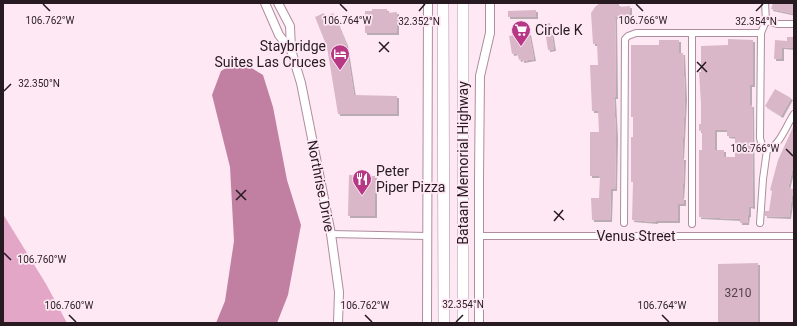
<svg xmlns="http://www.w3.org/2000/svg" width="797" height="326" viewBox="0 0 797 326" font-family="Roboto,sans-serif">
  <style>
    .green { fill: #e3a6c6 }
    .water { fill: #c17fa2 }
    .building { fill: #dab7c8; fill-rule: evenodd; filter: url(#shadow) }
    .lines { fill: none; stroke-linecap: round; stroke-linejoin: round }
    .street-casing { stroke: #af8d9e; stroke-width: 8 }
    .secondary-casing { stroke: #af8d9e; stroke-width: 10 }
    .highway-casing { stroke: #af8d9e; stroke-width: 12 }
    .street { stroke: #fff; stroke-width: 6 }
    .secondary { stroke: #fff; stroke-width: 8 }
    .highway { stroke: #fff; stroke-width: 11 }
    .ticks { fill: none; stroke: #271a21; stroke-width: 1.5 }
    .labels { text-anchor: middle; dominant-baseline: central; stroke-width: 3.5; stroke-linejoin: round; paint-order: stroke }
    .number-label { font-size: 12px; fill: #54414b }
    .poi-label { font-size: 14px; fill: #271a21; stroke: #fee8f3; text-anchor: start }
    .street-label { font-size: 14px; fill: #271a21; stroke: #fee8f3 }
    .ticks-label { font-size: 10px; text-anchor: middle; fill: #271a21; stroke: #fee8f3; stroke-width: 3.5; stroke-linejoin: round; paint-order: stroke }
  </style>
  <defs>
    <filter id="shadow"><feDropShadow dx="2" dy="2" stdDeviation="0" flood-color="#0004"/></filter>
  </defs>
  <rect width="100%" height="100%" fill="#fee8f3"/>
  <path class="green" d="M3,214L46,284L67,323H3Z"/>
  <path class="water" d="M239,60L263,75L273,107L287,180L301,225L288,295L277,323H216L225,301L234,241L230,167L212,95L221,71Z"/>
  <path class="building" d="M600,3H616V4H619V7L630,6V17H615L616,97H614L616,137L615,189H611L610,220H592L591,198H599L600,176H590V132H599L598,111H592L590,65H598L597,44H593L591,13L595,7Z
    M773,3H794V14L771,9Z
    M372,9H387V13L397,12V33H365V11H372Z
    M536,10V17H508V11Z
    M324,13L325,17L333,13L346,44L354,95L397,96V114H338L327,47L315,17Z
    M550,23L554,49L548,50L544,24Z
    M529,33L534,59L522,61V59L519,60L517,53L512,54L509,36Z
    M787,37H794V48L782,47V59H774L775,40L787,41Z
    M728,39L753,40V85H750V105H752L753,207L749,206V215H748L747,223H740V219L699,217V150H702V130L699,131V124H701V104L699,72H701V46L728,45ZM715,130H727V136L735,137V157H724V150H715Z
    M659,40H679V53H683L685,98L682,158H684L683,184L682,198H684V204H678V221H656V222L632,220L633,182H631V137H633V117H631V45H659Z
    M775,89L791,98L781,116L765,106Z
    M794,125V167H793L788,188L793,189L789,217L765,216V211H769L772,191L770,190L778,160Z
    M349,175L375,176V216H348Z
    M758,263V323H718V264Z"/>
  <g class="lines">
    <g class="street-casing">
      <path id="street" d="M766,21L778,24H794
        M692,33V224
        M767,150C779,147 787,124 794,114
        M624,223L625,39L628,36L636,33H761
        M760,223L763,179L767,150L762,146L760,138L761,33L766,21L765,3
        M331,234L427,236
        M479,236H794"/>
    </g>
    <g class="secondary-casing">
      <path id="secondary" d="M265,3L279,35L291,50
        M278,3L290,26L291,50L301,83L331,234L339,292L338,323
        M427,323L428,3
        M479,323V178L480,76L490,33V3"/>
    </g>
    <g class="highway-casing">
      <path id="highway" d="M443,3L444,323
        M463,323V3"/>
    </g>
    <use href="#street" class="street"/>
    <use href="#secondary" class="secondary"/>
    <use href="#highway" class="highway"/>
  </g>
  <path class="ticks" d="M43,4L50,11M340,4L347,11M636,4L643,11M419,11L425,4M756,11L763,4M379,42L389,52M379,52L389,42M697,62L707,72M697,72L706,62M4,91L11,84M786,149L793,156M236,190L246,200M236,200L246,190M554,211L564,220M554,221L563,210M4,253L11,260M69,315L76,322M365,315L372,322M662,315L669,322M456,322L463,315"/>
  <defs>
    <g id="supermarket-pin" transform="scale(1)"><path d="M0 17L-7.5 6A9.5 9.5 0 1 1 7.5 6Z" fill="#b73986" stroke="#fee8f3"/><path d="M-6-5.5h2.5l.6 2H6L4.5 2H-2.5L-4.4-4H-6ZM-1.5 3.2a1.3 1.3 0 1 0 .1 0ZM3 3.2a1.3 1.3 0 1 0 .1 0Z" fill="#fff"/></g>
    <g id="hotel-pin" transform="scale(1)"><path d="M0 17L-7.5 6A9.5 9.5 0 1 1 7.5 6Z" fill="#b73986" stroke="#fee8f3"/><path d="M-6-4.5h1.5V1H6V5H4.5V3h-9V5H-6ZM-4 0a1.8 1.8 0 1 1 3.6 0ZM.5 0V-2.5h3Q6-2.5 6 0Z" fill="#fff"/></g>
    <g id="restaurant-pin" transform="scale(1)"><path d="M0 17L-7.5 6A9.5 9.5 0 1 1 7.5 6Z" fill="#b73986" stroke="#fee8f3"/><path d="M-5-6h1v4h1v-4h1v4h1v-4h1v5L-1.5 .5V6h-2V.5L-5-1ZM5-6V6H3V1.5H1.5Q1.5-4 5-6Z" fill="#fff"/></g>
  </defs>
  <g fill-rule="evenodd">
    <use href="#supermarket-pin" x="521" y="30"/>
    <use href="#hotel-pin" x="340" y="54"/>
    <use href="#restaurant-pin" x="362" y="179"/>
  </g>
  <g class="labels">
    <g class="number-label">
      <text x="738" y="293">3210</text>
    </g>
    <g class="poi-label">
      <text x="535" y="30">Circle K</text>
      <text x="326" y="46" text-anchor="end">Staybridge<tspan x="326" dy="16">Suites Las Cruces</tspan></text>
      <text x="376" y="171">Peter<tspan x="376" dy="16">Piper Pizza</tspan></text>
    </g>
    <g class="street-label">
      <text transform="translate(463 163) rotate(-90)">Bataan Memorial Highway</text>
      <text transform="translate(321 186) rotate(79)">Northrise Drive</text>
      <text x="636" y="236">Venus Street</text>
    </g>
  </g>
  <g class="ticks-label">
    <text x="50" y="24">106.762°W</text>
    <text x="347" y="24">106.764°W</text>
    <text x="643" y="24">106.766°W</text>
    <text x="756" y="25">32.354°N</text>
    <text x="419" y="25">32.352°N</text>
    <text x="39" y="87">32.350°N</text>
    <text x="755" y="152">106.766°W</text>
    <text x="42" y="263">106.760°W</text>
    <text x="463" y="308">32.354°N</text>
    <text x="69" y="309">106.760°W</text>
    <text x="365" y="309">106.762°W</text>
    <text x="662" y="309">106.764°W</text>
  </g>
  <rect width="797" height="326" fill="none" stroke="#271a21" stroke-width="8"/>
</svg>
